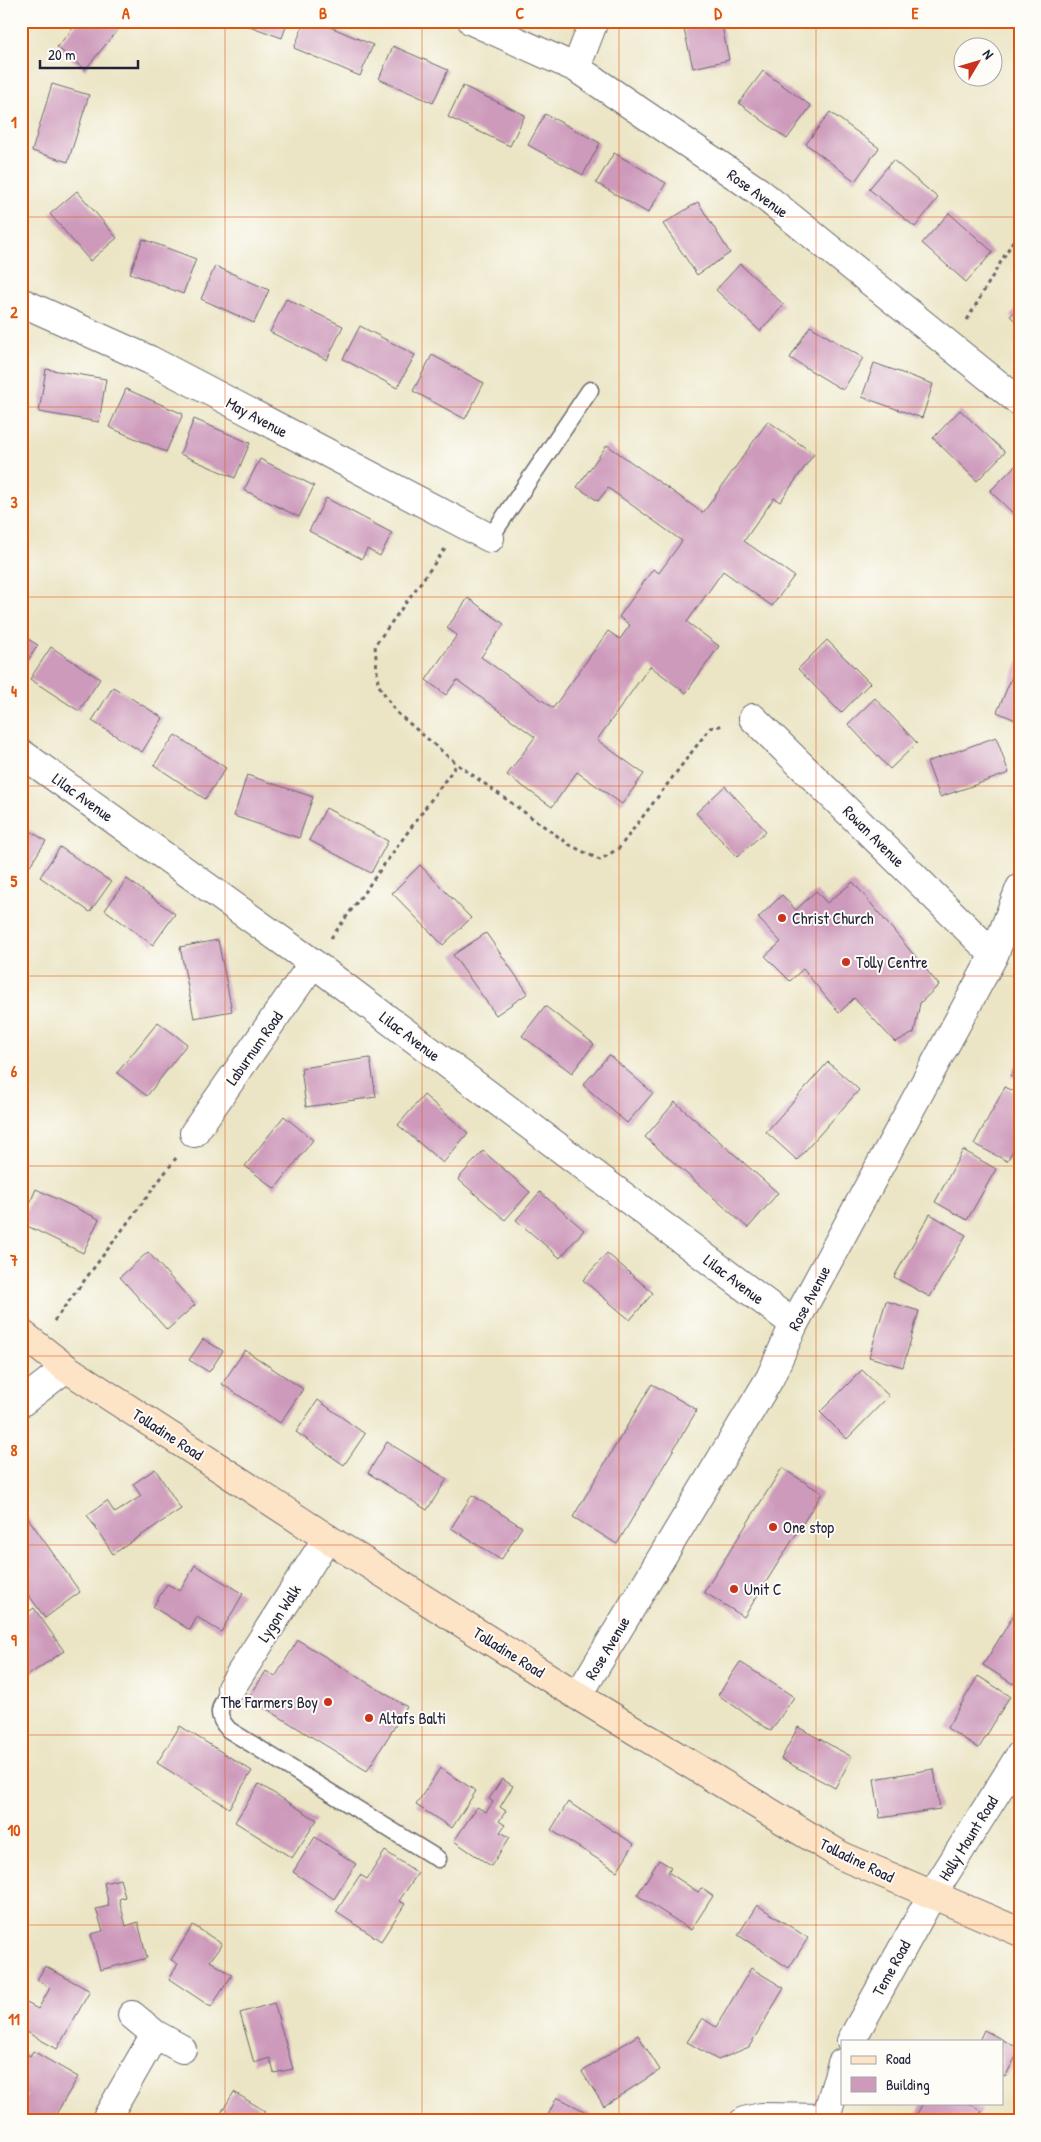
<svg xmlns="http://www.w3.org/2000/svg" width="1041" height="2142" viewBox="0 0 1041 2142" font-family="'Patrick Hand',sans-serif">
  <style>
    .building { fill: #cd9abb }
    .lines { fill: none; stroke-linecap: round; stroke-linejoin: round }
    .service-casing { stroke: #68666b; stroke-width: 19 }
    .minor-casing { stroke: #68666b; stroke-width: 30 }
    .secondary-casing { stroke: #68666b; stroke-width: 30 }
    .path { stroke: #68666b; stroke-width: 3; stroke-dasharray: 4 4; stroke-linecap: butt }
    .service { stroke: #fff; stroke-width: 16 }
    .minor { stroke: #fff; stroke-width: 28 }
    .secondary { stroke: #fee4c6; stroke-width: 28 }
    .grid { fill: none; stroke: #de560e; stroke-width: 1; stroke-opacity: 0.55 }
    .poi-dot { fill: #c8321e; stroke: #fdfcf7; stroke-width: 2 }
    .labels { text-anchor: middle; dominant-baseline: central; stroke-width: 4; stroke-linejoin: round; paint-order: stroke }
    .street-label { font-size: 16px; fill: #22223b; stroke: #fdfcf7 }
    .poi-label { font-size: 16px; fill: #22223b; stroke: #fdfcf7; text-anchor: start }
    .neatline { fill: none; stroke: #de560e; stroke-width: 2 }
    .grid-label { font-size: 16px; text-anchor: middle; font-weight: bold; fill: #de560e }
  </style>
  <rect width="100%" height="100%" fill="#fdfcf7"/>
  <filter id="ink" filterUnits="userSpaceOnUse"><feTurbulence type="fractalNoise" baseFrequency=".02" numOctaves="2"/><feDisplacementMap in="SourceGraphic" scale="10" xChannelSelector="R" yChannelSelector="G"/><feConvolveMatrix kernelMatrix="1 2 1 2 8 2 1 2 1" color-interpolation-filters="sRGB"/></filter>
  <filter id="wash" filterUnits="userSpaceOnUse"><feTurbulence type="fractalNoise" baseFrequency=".0096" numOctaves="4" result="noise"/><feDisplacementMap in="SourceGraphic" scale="20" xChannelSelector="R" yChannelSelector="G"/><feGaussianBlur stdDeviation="1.12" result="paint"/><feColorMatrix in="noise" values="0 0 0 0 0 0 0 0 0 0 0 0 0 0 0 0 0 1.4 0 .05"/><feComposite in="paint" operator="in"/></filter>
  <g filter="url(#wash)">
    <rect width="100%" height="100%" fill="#ebe5c5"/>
    <g id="blocks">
      <path class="building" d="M79,21H125L85,70L57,47Z
        M236,21H288L282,38Z
        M305,21H316L373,45L360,76L294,48Z
        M682,21H721L729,60L693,68Z
        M393,46L448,70L433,103L379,79Z
        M763,71L811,106L787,139L739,103Z
        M52,84L89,95L68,162L32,151Z
        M463,86L525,115L510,146L448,117Z
        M830,112L879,148L855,181L806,144Z
        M545,114L600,143L583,175L528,145Z
        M614,153L666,183L648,213L596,183Z
        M893,160L938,198L915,227L869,189Z
        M77,191L117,238L90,261L50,214Z
        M698,202L730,253L697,275L663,224Z
        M949,213L993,252L966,282L922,243Z
        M143,239L196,259L183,294L130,273Z
        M740,264L784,305L760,331L716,290Z
        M215,266L269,290L254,323L201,299Z
        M286,299L343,326L327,360L270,332Z
        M1020,306V325L1010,316Z
        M360,326L415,355L397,388L343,359Z
        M810,326L863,358L843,390L790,358Z
        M432,355L484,383L465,419L413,391Z
        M874,363L933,384L922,418L862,397Z
        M46,369L106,379L99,422L39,412Z
        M126,389L183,414L166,452L109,427Z
        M21,396L26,400L21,407Z
        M960,410L1005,452L977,481L933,438Z
        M194,419L250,443L235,478L180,454Z
        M768,421L814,454L780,502L774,498L744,541L794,576L772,606L723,571L687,622L719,646L686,693L650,666L597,740L644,774L622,804L577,772L552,807L507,775L535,737L457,680L446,695L426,680L457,635L447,628L468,598L504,624L481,657L553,708L608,631L620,639L630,625L619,617L653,569L659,573L682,541L608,488L598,501L577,487L607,445L703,513Z
        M260,459L314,486L299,517L244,490Z
        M1016,465L1020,469V520L990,491Z
        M326,498L392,533L380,556L367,549L362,559L309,531Z
        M21,635L38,645L21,671Z
        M827,640L870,683L841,713L798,669Z
        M51,647L100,679L79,711L30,679Z
        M1020,658V722L997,712Z
        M113,687L163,718L142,752L92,721Z
        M875,698L917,743L890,769L848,724Z
        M175,735L226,768L205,799L154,765Z
        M996,737L1009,773L940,797L927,762Z
        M247,775L313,797L299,838L234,816Z
        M725,786L766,831L737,857L696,813Z
        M326,808L388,841L371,873L309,840Z
        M21,825L46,841L25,873L21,870Z
        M60,847L111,882L90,912L40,877Z
        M420,865L471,918L443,945L392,893Z
        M127,879L175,914L153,945L105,910Z
        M853,882L939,985L920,1003L914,1033L895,1042L854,998L839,1013L803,969L790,981L765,956L781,942L758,918L782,895L796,910L816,891L827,903Z
        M486,933L528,993L496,1015L453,955Z
        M218,940L232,1011L194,1018L180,947Z
        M545,1006L594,1044L572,1073L522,1036Z
        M158,1022L187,1044L147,1096L117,1073Z
        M609,1055L653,1093L627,1123L583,1085Z
        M370,1058L376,1097L306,1107L301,1068Z
        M1020,1058V1081L1010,1076Z
        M828,1062L859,1090L797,1160L766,1132Z
        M1005,1087L1020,1094V1138L1007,1161L974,1144Z
        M424,1095L468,1133L443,1163L398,1125Z
        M675,1102L778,1193L748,1228L645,1137Z
        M284,1116L313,1140L275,1189L245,1166Z
        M963,1150L996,1169L967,1220L935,1202Z
        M483,1151L530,1192L505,1220L458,1179Z
        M36,1189L99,1219L83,1253L21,1223Z
        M540,1192L584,1230L560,1258L516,1220Z
        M930,1214L966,1235L930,1297L894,1277Z
        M148,1252L195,1305L167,1330L120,1277Z
        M607,1253L653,1293L630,1320L583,1280Z
        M886,1301L919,1311L903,1367L869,1357Z
        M203,1339L223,1351L209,1372L189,1360Z
        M245,1350L303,1389L280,1423L222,1384Z
        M862,1370L889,1396L847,1439L820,1412Z
        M652,1384L697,1410L617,1544L573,1517Z
        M318,1400L365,1434L344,1465L296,1432Z
        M387,1442L447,1479L427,1510L368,1473Z
        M782,1468L822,1493L744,1617L704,1592Z
        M155,1469L181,1509L113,1554L87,1515L107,1501L115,1513L141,1496L133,1484Z
        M472,1495L522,1527L501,1560L451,1528Z
        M21,1508L80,1592L45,1618L21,1584Z
        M195,1565L243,1594L221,1632L197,1617L190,1630L153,1607L167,1584L180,1591Z
        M34,1608L64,1651L21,1680V1617Z
        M1015,1613L1020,1616V1675L1013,1684L983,1665Z
        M298,1640L407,1707L367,1771L249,1698L266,1671L275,1677Z
        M740,1662L794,1697L771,1731L718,1695Z
        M978,1676L1010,1696L979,1748L947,1728Z
        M180,1726L252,1771L229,1808L157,1763Z
        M798,1727L852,1757L835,1788L781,1759Z
        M440,1768L476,1791L452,1828L416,1805Z
        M934,1769L940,1809L880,1818L874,1779Z
        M502,1779L513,1786L500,1807L506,1811L499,1821L505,1825L500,1832L510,1837L491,1866L454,1841L477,1807L486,1812L493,1802L489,1799Z
        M259,1784L317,1820L292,1858L235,1822Z
        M568,1802L634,1844L617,1871L551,1830Z
        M315,1837L356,1864L334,1899L293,1872Z
        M385,1851L418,1873L399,1901L405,1904L381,1941L336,1912L360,1875L367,1879Z
        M659,1860L671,1867L668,1872L698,1892L701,1888L713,1896L691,1930L637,1895Z
        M120,1879L125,1897L119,1899L126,1926L138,1922L147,1958L100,1970L91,1934L103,1931L96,1909L109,1906L104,1883Z
        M757,1905L808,1938L789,1968L738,1935Z
        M193,1925L222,1944L210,1961L232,1975L211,2007L169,1979L178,1964L171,1960Z
        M45,1966L90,1991L57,2049L21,2029V2000L38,2009L50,1988L37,1980Z
        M751,1968L784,1988L749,2047L718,2060L687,2042L702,2018L716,2027Z
        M274,2003L293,2069L274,2073L270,2058L254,2063L240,2013Z
        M984,2030L1020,2049L1005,2077L1002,2075V2041H979Z
        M638,2035L660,2070L604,2106L582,2072Z
        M21,2051L30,2056L33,2051L78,2077L52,2121H21V2102L27,2095L21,2092Z
        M234,2092L265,2111L259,2121H216Z
        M557,2097L592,2115L589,2121H545Z
        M923,2103H969L982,2111L976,2121H971L961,2115L958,2121H913Z"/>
    </g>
  </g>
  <g filter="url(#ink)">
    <use href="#blocks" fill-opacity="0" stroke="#68666b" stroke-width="1"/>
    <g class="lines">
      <g class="service-casing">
        <path id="service" d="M490,538L590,390
          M231,1688C221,1706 213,1713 229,1730L438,1859"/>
      </g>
      <g class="minor-casing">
        <path id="minor" d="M472,21L576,68L758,191L1020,402
          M576,68L594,21
          M21,302L150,360L490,538
          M753,718L994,955
          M21,753L313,963L794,1324
          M194,1133L313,963
          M21,1403L66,1368
          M231,1688L327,1538
          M578,1696L770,1378L794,1324L994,955L1020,888
          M132,2015L155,2034
          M851,2041L932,1895L1020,1755
          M105,2121L155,2034L182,2049
          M744,2121L761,2117L825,2118
          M825,2121L842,2063"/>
      </g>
      <g class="secondary-casing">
        <path id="secondary" d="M21,1333L66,1368L327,1538L578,1696L842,1856L1020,1932"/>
      </g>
      <path class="path" d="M967,320L1020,229
        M445,549L375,645L378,684L396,712L457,764
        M331,938L457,764L570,845L600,860L619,848L710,728L724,725
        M54,1321L176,1158"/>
      <use href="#service" class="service"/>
      <use href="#minor" class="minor"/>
      <use href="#secondary" class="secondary"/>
    </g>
  </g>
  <path class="grid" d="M225,21V2121M422,21V2121M619,21V2121M816,21V2121M21,217H1020M21,407H1020M21,597H1020M21,786H1020M21,976H1020M21,1166H1020M21,1356H1020M21,1545H1020M21,1735H1020M21,1925H1020"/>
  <g class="poi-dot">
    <circle cx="782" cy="918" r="5"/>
    <circle cx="846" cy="962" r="5"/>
    <circle cx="773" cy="1527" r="5"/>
    <circle cx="734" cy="1589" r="5"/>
    <circle cx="328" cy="1702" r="5"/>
    <circle cx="369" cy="1718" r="5"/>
  </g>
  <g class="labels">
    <g class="street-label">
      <text transform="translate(758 193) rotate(36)">Rose Avenue</text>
      <text transform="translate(257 417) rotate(28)">May Avenue</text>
      <text transform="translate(83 797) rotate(36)">Lilac Avenue</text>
      <text transform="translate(874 836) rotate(45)">Rowan Avenue</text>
      <text transform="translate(410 1036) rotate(37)">Lilac Avenue</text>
      <text transform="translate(254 1048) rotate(-55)">Laburnum Road</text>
      <text transform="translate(734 1279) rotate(37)">Lilac Avenue</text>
      <text transform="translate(809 1298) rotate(-62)">Rose Avenue</text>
      <text transform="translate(168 1434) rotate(33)">Tolladine Road</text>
      <text transform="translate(279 1613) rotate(-57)">Lygon Walk</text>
      <text transform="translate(607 1648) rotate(-59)">Rose Avenue</text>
      <text transform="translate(509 1652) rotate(32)">Tolladine Road</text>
      <text transform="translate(968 1838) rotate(-58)">Holly Mount Road</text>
      <text transform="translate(857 1860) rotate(26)">Tolladine Road</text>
      <text transform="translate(891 1968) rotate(-61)">Teme Road</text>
    </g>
    <g class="poi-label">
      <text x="792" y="918">Christ Church</text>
      <text x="856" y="962">Tolly Centre</text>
      <text x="783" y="1527">One stop</text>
      <text x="744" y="1589">Unit C</text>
      <text x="318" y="1702" text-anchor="end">The Farmers Boy</text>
      <text x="379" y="1718">Altafs Balti</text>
    </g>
  </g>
  <rect width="1041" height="2142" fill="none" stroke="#fdfcf7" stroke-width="55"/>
  <rect x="841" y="2040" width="162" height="65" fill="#fdfcf7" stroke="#a5a5ac"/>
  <rect x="851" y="2056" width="25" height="8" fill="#fee4c6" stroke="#a5a5ac"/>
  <text x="886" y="2064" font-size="15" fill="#22223b">Road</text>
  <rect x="851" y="2077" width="25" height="15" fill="#cd9abb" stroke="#a5a5ac"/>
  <text x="886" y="2090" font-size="15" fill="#22223b">Building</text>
  <g transform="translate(978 62) rotate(52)"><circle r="24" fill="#fdfcf7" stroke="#a5a5ac"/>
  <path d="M0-4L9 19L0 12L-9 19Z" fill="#c8321e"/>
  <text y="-8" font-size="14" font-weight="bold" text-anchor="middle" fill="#22223b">N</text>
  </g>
  <path d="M40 60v8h98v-8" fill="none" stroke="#22223b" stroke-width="2.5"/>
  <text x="48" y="60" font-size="15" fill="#22223b" stroke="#fdfcf7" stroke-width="4" paint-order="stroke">20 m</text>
  <rect x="28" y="28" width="986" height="2086" class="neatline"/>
  <g class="grid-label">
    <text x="126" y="19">A</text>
    <text x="323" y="19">B</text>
    <text x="520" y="19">C</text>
    <text x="718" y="19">D</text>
    <text x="915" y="19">E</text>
    <text x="14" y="128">1</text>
    <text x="14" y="318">2</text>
    <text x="14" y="508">3</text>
    <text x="14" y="697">4</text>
    <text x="14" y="887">5</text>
    <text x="14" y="1077">6</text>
    <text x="14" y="1266">7</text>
    <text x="14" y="1456">8</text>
    <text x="14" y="1646">9</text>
    <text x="14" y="1836">10</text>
    <text x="14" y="2025">11</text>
  </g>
</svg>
